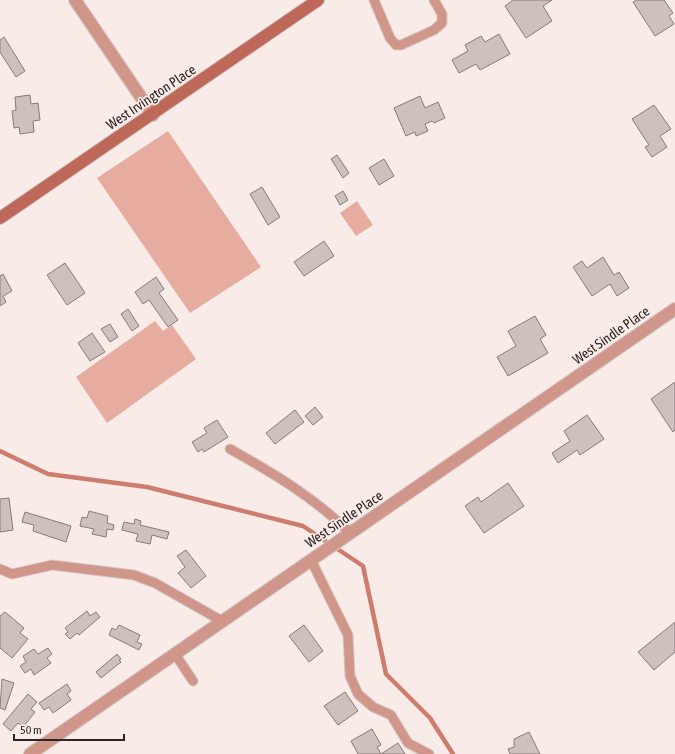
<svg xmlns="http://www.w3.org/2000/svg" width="675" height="754" viewBox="0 0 675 754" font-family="'Asap Condensed',sans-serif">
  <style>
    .green { fill: #e7aca0 }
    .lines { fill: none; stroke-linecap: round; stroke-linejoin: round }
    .stream { stroke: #cd7c6d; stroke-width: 4.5 }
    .building { fill: #cec0bd; stroke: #877b78 }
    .lane-casing { stroke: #d4c8c5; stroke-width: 11 }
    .street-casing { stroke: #d4c8c5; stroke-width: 14 }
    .secondary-casing { stroke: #d4c8c5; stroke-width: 14 }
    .lane { stroke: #d1968a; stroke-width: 9 }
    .street { stroke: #d1968a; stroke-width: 12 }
    .secondary { stroke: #bd6858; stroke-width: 12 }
    .labels { text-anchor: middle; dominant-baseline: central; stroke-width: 3.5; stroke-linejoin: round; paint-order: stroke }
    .street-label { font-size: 14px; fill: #2c2625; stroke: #f9ebe8 }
  </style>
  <rect width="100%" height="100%" fill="#f9ebe8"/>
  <path class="green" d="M168,131L261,267L190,313L97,178Z
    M357,201L373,225L356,236L340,213Z
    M155,321L163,331L172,325L196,359L107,423L76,377Z"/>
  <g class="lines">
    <path class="stream" d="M0,451L48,474L147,487L303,526L363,566L386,674L430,718L453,754"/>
  </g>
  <path class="building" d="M513,0H552L543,6L552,21L526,38L505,6Z
    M637,0H664L673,13L669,16L674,24L655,36L633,2Z
    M499,34L510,54L480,70L476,64L459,73L452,60L468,51L465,45L481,36L485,42Z
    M4,37L25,71L16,77L0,52V40Z
    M30,95L31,104L38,103L40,120L33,121L34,132L20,134L19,127L14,128L12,111L16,110L15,97Z
    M420,96L425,108L438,102L445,118L434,123L432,121L425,124L428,131L416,136L415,132L406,136L394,108Z
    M654,105L671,129L660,136L667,147L652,157L645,147L649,145L632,119Z
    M337,155L349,173L343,178L331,159Z
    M384,159L394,176L379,185L369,168Z
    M262,187L280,217L268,225L250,194Z
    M343,191L348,200L340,205L335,196Z
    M324,241L334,256L304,276L294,262Z
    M603,257L614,275L619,272L629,288L617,296L610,284L592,296L573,267L582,261L587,268Z
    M65,263L85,293L67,305L47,275Z
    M3,274L12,291L3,296L6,302L0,306V276Z
    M156,277L164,289L159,293L178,320L168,327L149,300L143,304L135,292Z
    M128,309L139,326L132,331L121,314Z
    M535,316L546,335L540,339L548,353L508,376L497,357L516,346L508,331Z
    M110,324L118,337L110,342L101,329Z
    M92,333L105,352L90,361L78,343Z
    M675,382V430L673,432L651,399Z
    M315,407L323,417L313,425L305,416Z
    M295,410L304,422L275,444L266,433Z
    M587,415L604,439L580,455L577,450L558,463L552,453L570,441L564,431Z
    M217,420L228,437L204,452L202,449L198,452L192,442L207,433L204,428Z
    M508,483L524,506L484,533L465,506L478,497L481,502Z
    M9,498L13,530L0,532V499Z
    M89,511L108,516L107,523L114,525L113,530L107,529L106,537L92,534L94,529L80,526L82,517L87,518Z
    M25,512L71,526L66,542L33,531L34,525L22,522Z
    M135,519L141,521L140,525L169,532L167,539L152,535L150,544L136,541L138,534L122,530L124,522L134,524Z
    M186,550L206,576L191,588L178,573L185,567L177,556Z
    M87,611L90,616L96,612L100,617L79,635L77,633L70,639L65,634L68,632L65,628Z
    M5,612L24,628L20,633L28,639L12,658L0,648V616Z
    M675,622V652L654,670L638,652Z
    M119,625L140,635L137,642L142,644L139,650L109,635L112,628L116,630Z
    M304,625L323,651L309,662L289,636Z
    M48,648L52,654L47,658L51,663L34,675L31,669L25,673L20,666L26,662L23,656L34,649L38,654Z
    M117,654L121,659L119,660L121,662L101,678L96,672Z
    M2,679L14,683L5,710L0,708Z
    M67,684L71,691L67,694L71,700L53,713L49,707L44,710L39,703Z
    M345,692L358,711L338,725L324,706Z
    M28,694L37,702L31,709L35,712L23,727L18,723L11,731L3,724Z
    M372,729L381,745L377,747L381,754H358L351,741Z
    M529,732L540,754H510L508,749L514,747V739Z
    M398,743L405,754H381Z"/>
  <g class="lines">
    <g class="lane-casing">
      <path id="lane" d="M374,0L390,38L396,45H401L434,30L442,23V14L434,0
        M230,449C273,473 315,498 350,533
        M311,560L348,635L350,676L358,694L373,707L391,715L408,743L429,754
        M0,569L12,574L52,565L134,575L155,583L222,621
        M175,654L193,681"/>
    </g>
    <g class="street-casing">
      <path id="street" d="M75,0L153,115
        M30,754L675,309"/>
    </g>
    <g class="secondary-casing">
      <path id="secondary" d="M0,218L318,0"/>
    </g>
    <use href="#lane" class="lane"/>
    <use href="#street" class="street"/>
    <use href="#secondary" class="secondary"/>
  </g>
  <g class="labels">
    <g class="street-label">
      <text transform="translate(151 97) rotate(-34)">West Irvington Place</text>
      <text transform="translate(611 335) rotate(-35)">West Sindle Place</text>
      <text transform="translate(344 519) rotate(-34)">West Sindle Place</text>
    </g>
  </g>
  <path d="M14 734v6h110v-6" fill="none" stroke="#2c2625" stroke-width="2"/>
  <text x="20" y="734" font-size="12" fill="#2c2625" stroke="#f9ebe8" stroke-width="3" paint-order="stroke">50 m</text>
</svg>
